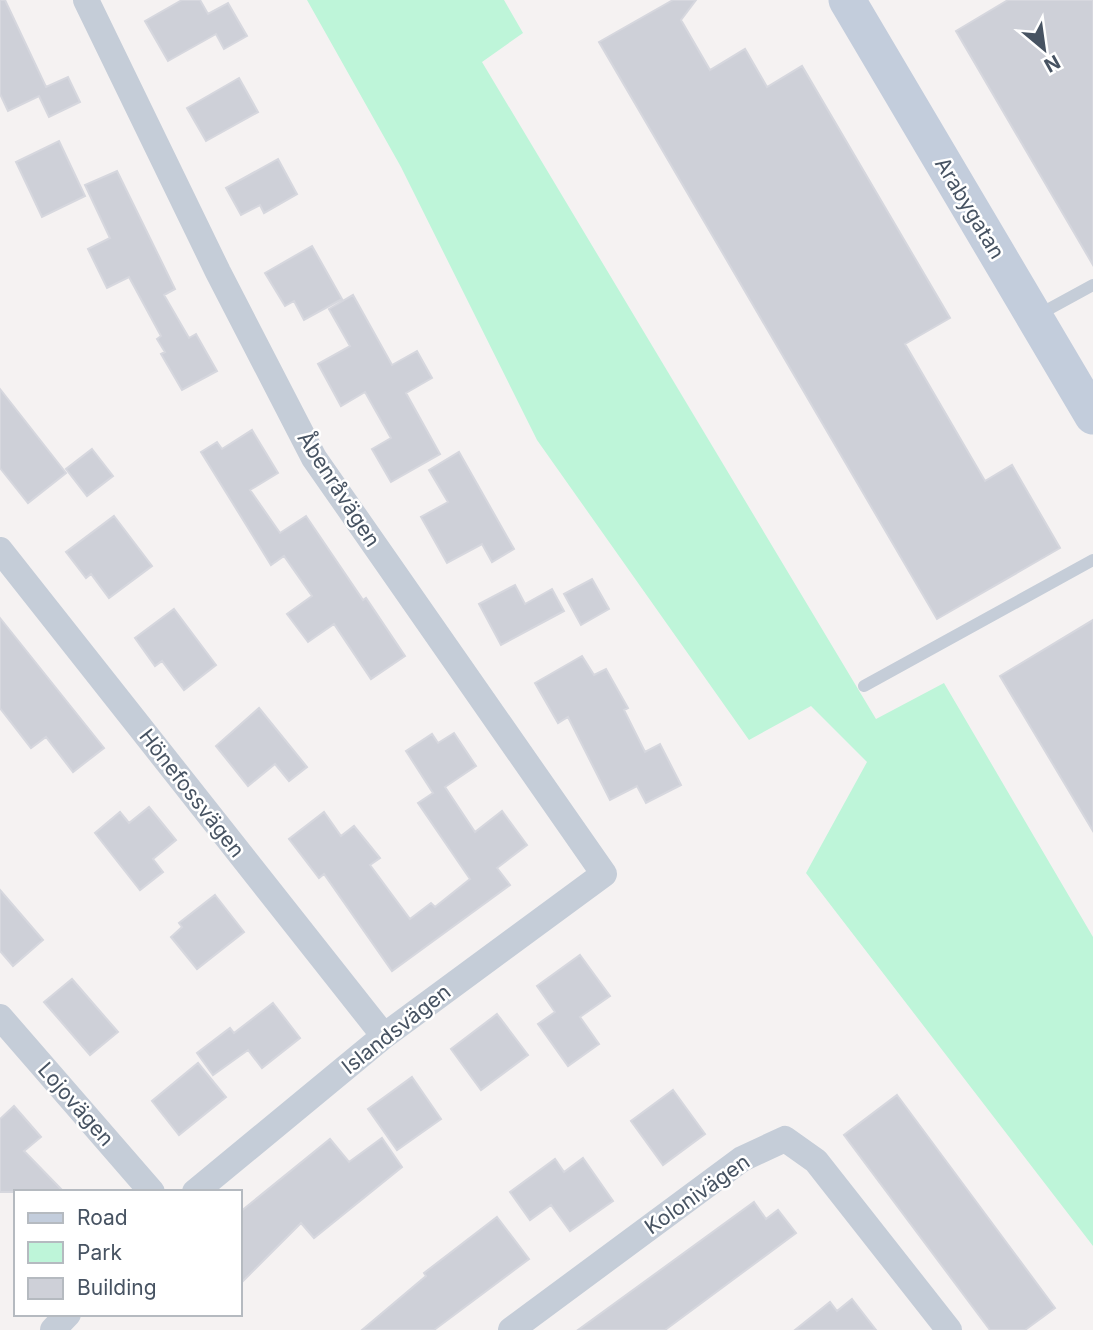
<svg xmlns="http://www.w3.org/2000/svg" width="1093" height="1330" viewBox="0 0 1093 1330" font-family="Inter,sans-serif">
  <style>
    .green { fill: #bef5d9 }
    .building { fill: #ced0d8; stroke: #d6d7de; stroke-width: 2 }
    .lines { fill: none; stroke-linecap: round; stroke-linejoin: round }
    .lane { stroke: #c5cdd8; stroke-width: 12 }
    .street { stroke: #c5cdd8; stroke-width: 26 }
    .secondary { stroke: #c3cddc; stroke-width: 37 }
    .labels { text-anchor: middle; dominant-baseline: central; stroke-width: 5; stroke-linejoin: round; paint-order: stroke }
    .street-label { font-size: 21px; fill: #475362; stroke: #fff }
  </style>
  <rect width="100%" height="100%" fill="#f5f2f2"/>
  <path class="green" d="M307,0H504L523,33L482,62L876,719L944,683L1093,937V1246L806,873L867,762L811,706L749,740L537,440L401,167Z"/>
  <path class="building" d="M0,0H5L46,87L68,77L80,102L49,117L39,96L8,111L0,94Z
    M182,0H200L208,14L228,3L247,36L224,49L216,34L168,61L145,21Z
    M673,0H696L681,20L710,70L745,49L767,87L802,66L950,318L905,344L985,481L1012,465L1060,548L937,619L599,42Z
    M1008,0H1093V265L956,31Z
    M239,78L258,112L206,141L187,108Z
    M59,141L85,196L42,217L16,162Z
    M278,159L297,194L264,213L260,205L241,215L226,188Z
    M117,171L175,289L164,295L189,338L196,334L217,371L182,390L161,354L165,352L157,339L161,336L129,277L107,288L88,249L110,238L85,185Z
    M312,246L342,299L304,320L294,301L285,306L265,273Z
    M353,295L392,365L417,351L432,378L406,393L440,454L391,482L372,449L391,438L365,392L341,406L318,364L350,346L329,309Z
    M0,389L66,473L28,503L0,468Z
    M252,430L278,473L250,490L280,533L306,516L363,600L366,598L405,656L371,679L334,624L308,642L287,614L312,596L284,556L271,565L201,452L217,442L222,449Z
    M92,449L113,476L87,496L66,469Z
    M459,452L514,549L492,562L482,544L447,563L421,517L448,502L429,470Z
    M114,516L152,566L109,598L91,574L86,578L66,552Z
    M592,579L609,609L581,625L564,594Z
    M515,585L525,604L552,589L564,611L501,645L479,604Z
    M174,609L216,665L184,690L162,661L155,666L135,638Z
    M0,618L104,748L73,772L46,737L31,748L0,708Z
    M1093,620V831L1000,676Z
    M582,656L594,675L606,669L628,708L624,710L645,752L660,744L681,785L646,803L637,786L610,800L568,717L558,723L535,683Z
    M259,708L307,767L289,781L275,764L248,786L216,746Z
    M454,733L476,766L445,787L475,832L502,811L527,845L497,868L510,885L392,971L324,874L319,878L289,839L324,812L341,836L354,826L380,858L370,865L410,919L431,903L435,907L470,879L418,803L433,793L406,751L432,734L438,743Z
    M149,807L176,840L153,859L163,872L140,890L95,833L120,812L129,823Z
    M0,890L43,940L13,966L0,951Z
    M215,895L244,932L197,969L171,937L182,927L179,923Z
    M580,955L610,996L580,1017L599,1044L568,1066L538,1024L555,1012L537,986Z
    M72,979L118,1032L90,1055L44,1002Z
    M273,1003L300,1038L262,1068L248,1050L213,1075L197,1053L230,1028L234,1033Z
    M497,1014L528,1055L481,1090L451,1049Z
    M198,1063L226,1097L179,1135L152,1101Z
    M412,1077L441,1119L397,1150L368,1109Z
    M673,1090L705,1134L663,1165L631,1121Z
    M897,1095L1055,1308L1025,1330H990L844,1135Z
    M14,1106L41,1137L24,1151L64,1192H0V1119Z
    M382,1138L402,1167L314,1238L301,1223L240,1284V1212L330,1139L349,1162Z
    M583,1158L613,1201L570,1231L551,1205L530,1220L510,1192L555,1159L564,1172Z
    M754,1202L766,1219L778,1210L796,1233L665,1330H578Z
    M497,1217L529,1259L434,1330H362L426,1276L424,1273Z
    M852,1299L876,1330H795L830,1302L837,1311Z"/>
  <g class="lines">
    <path class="lane" d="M1038,315L1093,285
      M864,686L1093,560"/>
    <path class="street" d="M86,0L218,272L314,458L604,874L384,1036L195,1192
      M0,550L384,1036
      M0,1017L152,1192
      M53,1330L68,1314
      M511,1330L742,1159L785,1139L816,1161L949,1330"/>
    <path class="secondary" d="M847,0L1093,416"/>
  </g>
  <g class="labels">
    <g class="street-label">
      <text transform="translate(970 208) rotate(59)">Arabygatan</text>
      <text transform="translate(339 489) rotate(57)">Åbenråvägen</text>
      <text transform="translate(192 793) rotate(52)">Hönefossvägen</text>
      <text transform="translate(396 1029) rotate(-38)">Islandsvägen</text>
      <text transform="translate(76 1104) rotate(49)">Lojovägen</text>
      <text transform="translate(697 1194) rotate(-35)">Kolonivägen</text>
    </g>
  </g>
  <rect x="14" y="1190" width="228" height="126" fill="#ffffff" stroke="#b5bac0" stroke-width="2"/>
  <rect x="28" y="1213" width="35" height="10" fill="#c3cddc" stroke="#b5bac0" stroke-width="2"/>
  <text x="77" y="1225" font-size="21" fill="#475362">Road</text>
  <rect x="28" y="1242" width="35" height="21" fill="#bef5d9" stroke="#b5bac0" stroke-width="2"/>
  <text x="77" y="1260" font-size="21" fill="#475362">Park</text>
  <rect x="28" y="1278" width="35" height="21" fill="#ced0d8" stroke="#b5bac0" stroke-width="2"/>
  <text x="77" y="1295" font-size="21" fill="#475362">Building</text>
  <g transform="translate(1044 49) rotate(151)" stroke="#ffffff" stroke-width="5" paint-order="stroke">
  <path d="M0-5L12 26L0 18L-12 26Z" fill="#475362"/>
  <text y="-10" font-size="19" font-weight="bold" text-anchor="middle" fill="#475362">N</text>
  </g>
</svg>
